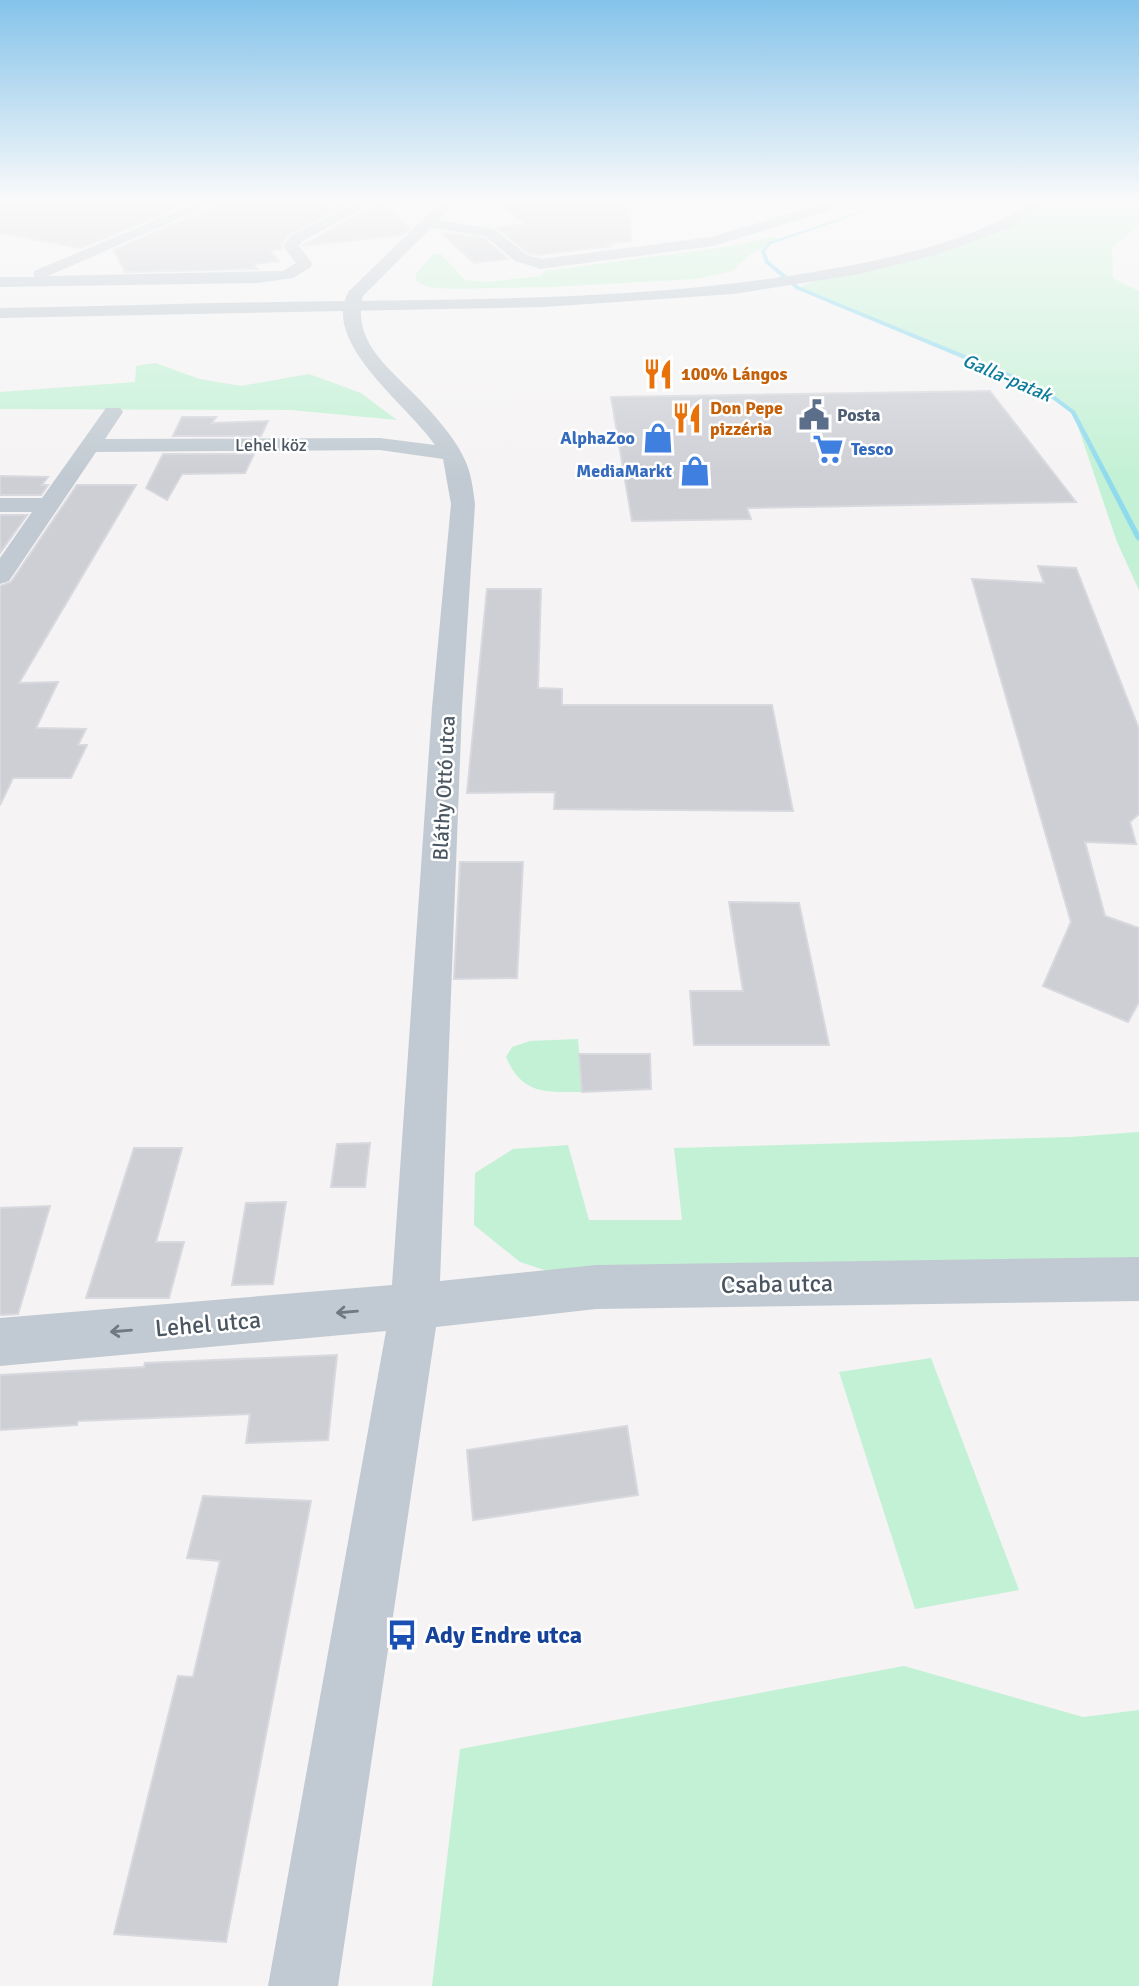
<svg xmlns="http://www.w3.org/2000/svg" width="1139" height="1986" viewBox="0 0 1139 1986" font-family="Signika,sans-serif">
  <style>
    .green { fill: #c3f1d5 }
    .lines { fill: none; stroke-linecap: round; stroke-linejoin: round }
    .stream { fill: #90daee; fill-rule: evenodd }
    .building { fill: #cdcfd5; stroke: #d7d9de; stroke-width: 2 }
    .minor { fill: #c1cad2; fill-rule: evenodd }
    .tertiary { fill: #c1cad2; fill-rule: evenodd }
    .oneway { stroke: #6e7983 }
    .labels { text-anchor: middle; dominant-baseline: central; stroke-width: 5; stroke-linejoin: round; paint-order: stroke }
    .far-food-label { font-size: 18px; font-weight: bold; fill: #c56008; stroke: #fff; text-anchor: start }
    .far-service-label { font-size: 18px; font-weight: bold; fill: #4e5e75; stroke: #fff; text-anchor: start }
    .far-shop-label { font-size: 18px; font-weight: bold; fill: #366cbe; stroke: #fff; text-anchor: end }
    .far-street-label { font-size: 18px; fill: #4a5661; stroke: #fff }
    .far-water-label { font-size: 19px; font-style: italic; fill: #0c7c9b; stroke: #fff }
    .street-label { font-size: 21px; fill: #4a5661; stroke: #fff }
    .near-street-label { font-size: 24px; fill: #4a5661; stroke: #fff }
    .near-transit-label { font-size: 24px; font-weight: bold; fill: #164399; stroke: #fff; text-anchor: start }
  </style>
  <rect width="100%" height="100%" fill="#f5f3f3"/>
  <path class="green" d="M1048,199H1139V225L1112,248L1113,278L1139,291V590L1117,542L1073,412L1045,391L1012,376L798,288L828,275L1005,226Z
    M771,236L780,240L749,255L733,271L695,279L550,287L450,289L429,287L417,282L415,275L433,254H441L465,280L487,282L540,276L545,271L739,245Z
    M155,363L200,379L241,386L309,374L361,393L397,420L291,410L0,409V392L135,382L136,366Z
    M578,1039L582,1092C546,1092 522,1095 506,1057L512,1047L530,1041Z
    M1139,1132V1279L596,1287L520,1262L474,1225L475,1173L513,1149L568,1145L589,1220H682L674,1148L1071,1137Z
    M931,1358L1019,1590L915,1609L839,1372Z
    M904,1666L1083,1717L1139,1710V1986H432L460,1749Z"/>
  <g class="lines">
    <path class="stream" d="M898,199H903L771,244L765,251L769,261L800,287L1014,375L1047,390L1075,411L1139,533V541L1136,539L1071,413L1043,392L796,289L765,263L761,251L769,242Z"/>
  </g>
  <path class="building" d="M15,199H191L197,200L81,248L0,233V204Z
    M251,199H273L333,207L351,199H358L290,234L281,244L282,249L270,250L279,261L254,264L257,269L125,272L114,250L220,204L233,206Z
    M491,199H629L631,241L608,244L611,246L538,255L528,253L497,228L526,224Z
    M382,201L410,228L403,235L302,246Z
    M448,233L484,238L508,259L474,263L442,234Z
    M990,391L1076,502L747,508L751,519L632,521L611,397Z
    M182,417H216L212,423L268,421L261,436H173Z
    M163,454H254L245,473L182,474L167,500L146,488Z
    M0,476L48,477L42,485H48L41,495H0Z
    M77,485H136L19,683L58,682L36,728L86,729L78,745H87L71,778H13L0,805V586L11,582Z
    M0,515H27L0,553Z
    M1038,566L1076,568L1139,729V814L1130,822L1136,844L1085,842L1105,916L1139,928V1002L1128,1022L1043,986L1071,922L972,579L1044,583Z
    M487,589H541L538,688L562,689V705H772L793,811L554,809L555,792L467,793Z
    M460,862H523L517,978L454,979Z
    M729,902L799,903L829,1045H694L690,991H743Z
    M579,1054H650L651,1089L582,1092Z
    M370,1143L365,1187H331L337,1144Z
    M134,1148H182L156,1242H184L169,1298H86Z
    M286,1202L273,1284L232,1285L246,1203Z
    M50,1206L18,1314L0,1315V1208Z
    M337,1355L328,1440L246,1443L250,1414L78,1421L77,1425L0,1430V1375L144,1367L145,1363Z
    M627,1426L638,1495L473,1520L467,1450Z
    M203,1496L311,1501L226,1942L114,1934L178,1676L193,1677L220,1561L187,1558Z"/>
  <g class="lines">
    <path class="minor" d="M206,199H224L48,276L283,271L296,263L283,246L291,236L363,199H380L301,242L299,246L312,263L311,267L293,278L258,283L0,287V277H34V271Z
      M444,199H458L438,220L494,229L527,255L542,259L711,237L815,206L806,199H823L831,205L828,211L713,246L541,269L515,261L485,236L431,228L363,296C351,343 392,370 420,400C436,417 453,436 463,456C471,471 473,488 475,504L462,708L440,1281L596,1265L1139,1257V1301L596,1309L436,1327L338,1986H268L386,1331L0,1366V1318L392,1285L432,708L451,504L443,459L380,450L96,452L9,581L0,584V558L32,512H0V498H42L106,408H120L123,412L105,439L380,438L435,445C409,406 319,342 349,291Z"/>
    <path class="tertiary" d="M1039,199H1055L1009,228L939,254L859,274L734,294L544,307L0,318V308C117,306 233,302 350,301C508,299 668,298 825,270C900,257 974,240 1039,199Z"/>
  </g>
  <defs><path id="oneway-shaft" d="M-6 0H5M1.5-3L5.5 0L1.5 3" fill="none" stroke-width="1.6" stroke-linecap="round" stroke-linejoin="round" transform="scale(1.75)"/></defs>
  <g class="oneway">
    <use href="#oneway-shaft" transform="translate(347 1312) rotate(175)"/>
    <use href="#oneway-shaft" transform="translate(121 1331) rotate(175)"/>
  </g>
  <linearGradient id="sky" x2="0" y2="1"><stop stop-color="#85c3ea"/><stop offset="0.42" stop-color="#fafafa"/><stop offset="1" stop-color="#fafafa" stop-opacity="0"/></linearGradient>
  <rect width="1139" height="477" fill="url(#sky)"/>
  <defs>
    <g id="restaurant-bare" transform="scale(2.415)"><path d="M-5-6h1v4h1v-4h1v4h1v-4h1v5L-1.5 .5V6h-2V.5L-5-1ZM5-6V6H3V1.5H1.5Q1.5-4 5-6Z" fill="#e8710a" stroke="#fff" stroke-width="2.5" paint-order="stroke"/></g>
    <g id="civic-bare" transform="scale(2.415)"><path d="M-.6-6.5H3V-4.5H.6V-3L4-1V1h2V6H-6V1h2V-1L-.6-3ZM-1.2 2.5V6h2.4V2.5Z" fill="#5c6f8a" stroke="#fff" stroke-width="2.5" paint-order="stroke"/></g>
    <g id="shop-bare" transform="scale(2.415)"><path d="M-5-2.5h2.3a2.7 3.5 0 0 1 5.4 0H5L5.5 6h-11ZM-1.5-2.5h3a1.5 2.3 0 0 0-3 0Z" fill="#3f7fe0" stroke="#fff" stroke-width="2.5" paint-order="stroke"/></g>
    <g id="supermarket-bare" transform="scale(2.415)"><path d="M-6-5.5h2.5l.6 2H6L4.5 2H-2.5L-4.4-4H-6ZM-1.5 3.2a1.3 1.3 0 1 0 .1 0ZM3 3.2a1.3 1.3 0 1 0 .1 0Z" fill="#3f7fe0" stroke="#fff" stroke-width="2.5" paint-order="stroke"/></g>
    <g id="bus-bare" transform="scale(2.415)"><path d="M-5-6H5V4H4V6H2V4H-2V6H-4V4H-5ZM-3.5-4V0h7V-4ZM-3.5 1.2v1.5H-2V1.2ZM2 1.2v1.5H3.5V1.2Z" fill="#1a4fb4" stroke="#fff" stroke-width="2.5" paint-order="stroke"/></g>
  </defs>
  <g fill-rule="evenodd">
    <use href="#restaurant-bare" x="658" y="374"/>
    <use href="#civic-bare" x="814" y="415"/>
    <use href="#restaurant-bare" x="687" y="418"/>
    <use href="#shop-bare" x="658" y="438"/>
    <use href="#supermarket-bare" x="828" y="449"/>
    <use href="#shop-bare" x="695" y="471"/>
    <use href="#bus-bare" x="402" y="1635"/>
  </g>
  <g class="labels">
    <g class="far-food-label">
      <text x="681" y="374">100% Lángos</text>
      <text x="710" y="408">Don Pepe<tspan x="710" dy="21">pizzéria</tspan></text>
    </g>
    <g class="far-service-label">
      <text x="837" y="415">Posta</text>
    </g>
    <g class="far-shop-label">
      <text x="635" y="438">AlphaZoo</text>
      <text x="851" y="449" text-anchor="start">Tesco</text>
      <text x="672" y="471">MediaMarkt</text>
    </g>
    <g class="far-street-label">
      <text x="271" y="445">Lehel köz</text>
    </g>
    <g class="far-water-label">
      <text transform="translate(1007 378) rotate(23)">Galla-patak</text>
    </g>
    <g class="street-label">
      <text transform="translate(444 788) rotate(-87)">Bláthy Ottó utca</text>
    </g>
    <g class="near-street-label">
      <text transform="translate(777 1284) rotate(-1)">Csaba utca</text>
      <text transform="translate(208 1324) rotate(-5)">Lehel utca</text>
    </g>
    <g class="near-transit-label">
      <text x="425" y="1635">Ady Endre utca</text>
    </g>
  </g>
</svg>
